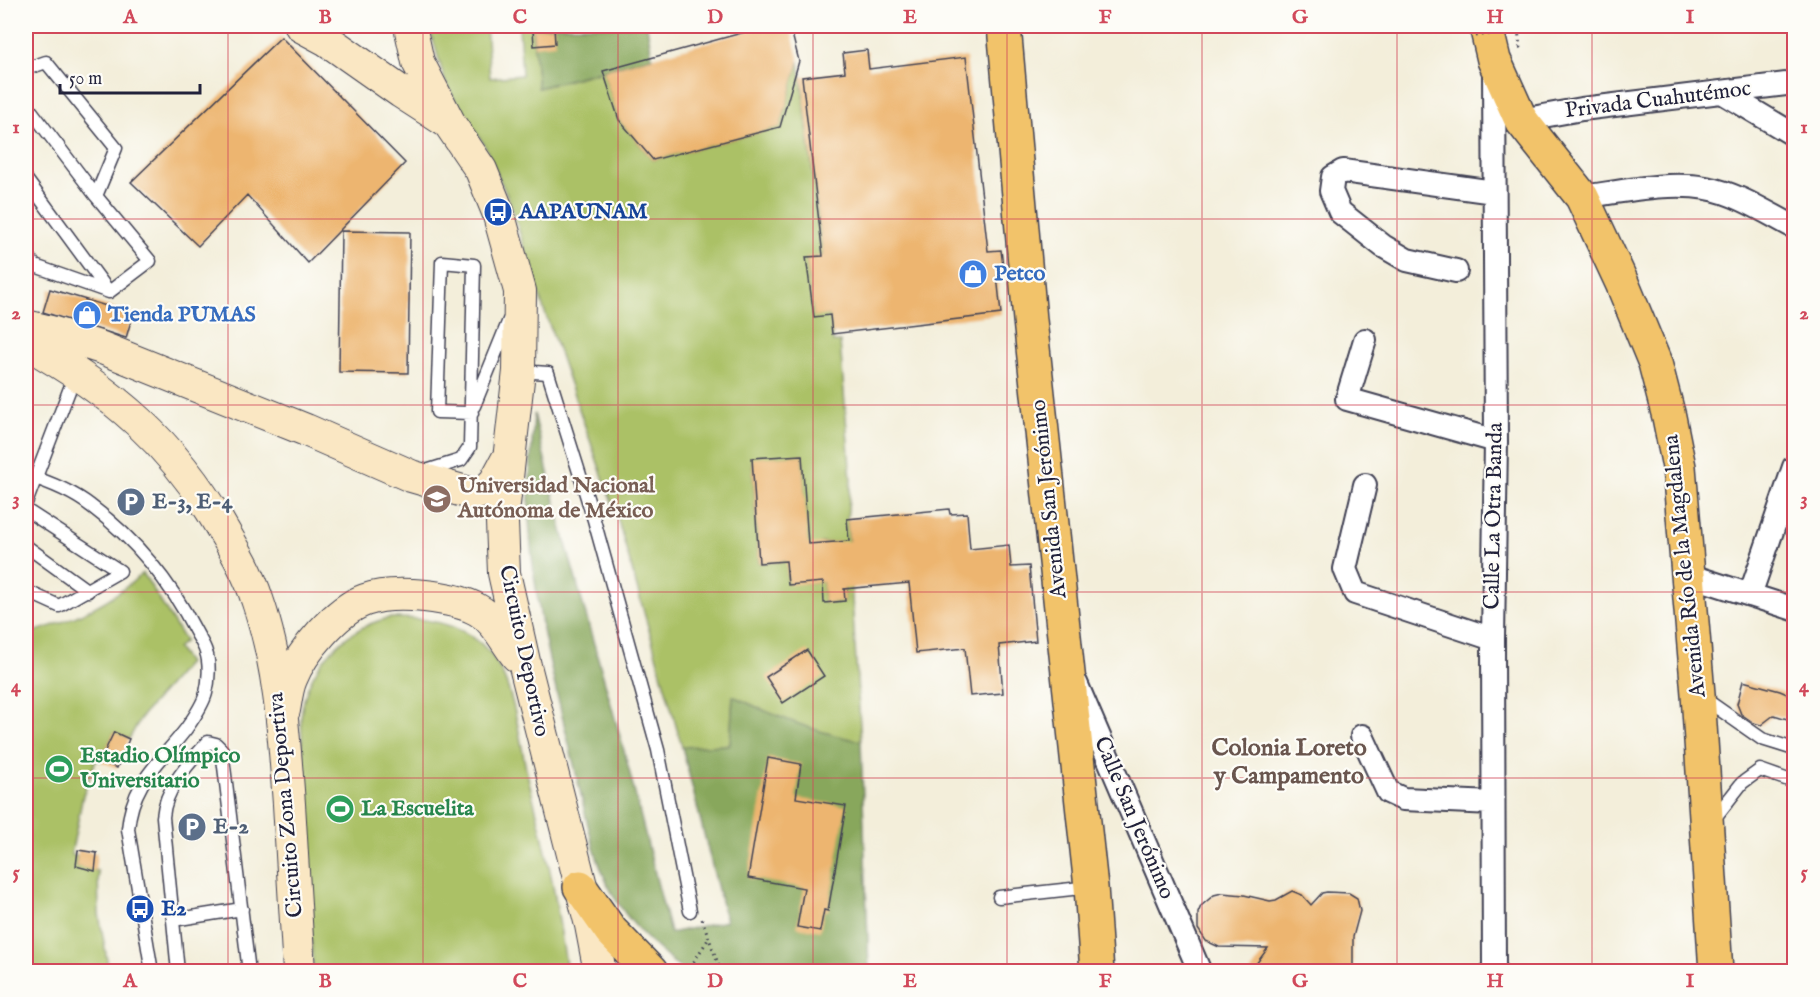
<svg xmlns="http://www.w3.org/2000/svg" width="1820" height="997" viewBox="0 0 1820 997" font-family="'IM FELL English',serif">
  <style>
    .green { fill: #abc166; stroke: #667250; stroke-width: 1.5; fill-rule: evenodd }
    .forest { fill: #88a75b; stroke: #55644b; stroke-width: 1.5 }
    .building { fill: #edb570 }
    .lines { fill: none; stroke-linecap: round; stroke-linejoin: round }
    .lane-casing { stroke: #414153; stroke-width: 15 }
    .street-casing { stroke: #414153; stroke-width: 26 }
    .secondary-casing { stroke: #414153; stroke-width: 34 }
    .primary-casing { stroke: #414153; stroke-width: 36 }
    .path { stroke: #414153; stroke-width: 3; stroke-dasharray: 1.5 4.5; stroke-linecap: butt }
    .lane { stroke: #fff; stroke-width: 12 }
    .street { stroke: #fff; stroke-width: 22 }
    .secondary { stroke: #fae7c3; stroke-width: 32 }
    .primary { stroke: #f2c36a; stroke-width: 33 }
    .path-bridge { stroke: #414153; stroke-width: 3; stroke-dasharray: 1.5 4.5; stroke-linecap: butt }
    .grid { fill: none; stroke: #d1495b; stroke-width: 1.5; stroke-opacity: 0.55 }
    .labels { text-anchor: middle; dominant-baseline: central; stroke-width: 4.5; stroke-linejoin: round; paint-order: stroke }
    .street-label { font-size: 22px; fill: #22223b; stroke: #fdfcf7 }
    .transit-label { font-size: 22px; font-weight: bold; fill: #164399; stroke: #fdfcf7; text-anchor: start }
    .shop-label { font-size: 22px; font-weight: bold; fill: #366cbe; stroke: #fdfcf7; text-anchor: start }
    .education-label { font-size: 22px; font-weight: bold; fill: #785e54; stroke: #fdfcf7; text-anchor: start }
    .service-label { font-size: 22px; font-weight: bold; fill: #4e5e75; stroke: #fdfcf7; text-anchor: start }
    .leisure-label { font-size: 22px; font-weight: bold; fill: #27864d; stroke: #fdfcf7; text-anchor: start }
    .neighbourhood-label { font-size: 24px; font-weight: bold; fill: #69554e; stroke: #fdfcf7 }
    .neatline { fill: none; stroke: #d1495b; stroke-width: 2 }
    .grid-label { font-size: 20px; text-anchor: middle; font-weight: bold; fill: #d1495b }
  </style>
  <rect width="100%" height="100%" fill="#fdfcf7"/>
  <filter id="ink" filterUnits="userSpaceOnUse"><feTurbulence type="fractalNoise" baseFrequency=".0167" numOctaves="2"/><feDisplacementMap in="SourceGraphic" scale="12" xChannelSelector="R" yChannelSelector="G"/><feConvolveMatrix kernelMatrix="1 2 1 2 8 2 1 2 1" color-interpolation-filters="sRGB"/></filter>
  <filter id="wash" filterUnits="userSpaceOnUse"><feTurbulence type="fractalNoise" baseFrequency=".008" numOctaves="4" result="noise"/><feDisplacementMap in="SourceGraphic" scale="24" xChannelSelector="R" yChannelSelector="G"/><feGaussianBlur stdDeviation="1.35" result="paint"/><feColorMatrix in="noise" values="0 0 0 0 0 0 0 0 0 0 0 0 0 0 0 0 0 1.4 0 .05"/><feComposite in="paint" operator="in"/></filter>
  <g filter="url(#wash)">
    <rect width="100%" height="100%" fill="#f3eeda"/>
    <path class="green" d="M429,26H486L490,78L522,75L519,26H532L538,88L603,71L619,120L653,160L780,127L799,61L823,256L806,258L814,316L830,315L833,342H840L851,480L847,519L861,741C816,733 774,716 733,697L730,745L682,747L618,520L542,304L510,202L484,144L460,109L445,81ZM802,455L808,560L759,563L752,459ZM841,542L845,601L824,603L823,582L788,584L787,567L822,565L821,543Z
      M143,573L185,641L177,648L188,663L142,716L129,739L114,733L100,761L96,760L83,795L71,855L77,856L76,866L98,871L99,914L109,971L26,972V634C70,622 109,604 143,573Z
      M389,618C425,617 465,623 489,652C513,680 519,734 526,769C535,806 545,843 552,881C558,911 562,941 567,971L313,972L301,718C305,670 341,629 389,618Z"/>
    <path class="forest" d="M532,26H647L652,57L538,88Z
      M534,414L562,530L625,754L670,933L726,921L682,747L730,745L733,696C774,716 816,733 861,741L869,971H684C657,950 630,925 613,895C592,857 585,810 575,769C555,687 533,604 529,518C528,484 532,448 534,414Z"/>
    <g id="blocks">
      <path class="building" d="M767,26H790L799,61L780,127L653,160L619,120L603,71Z
        M554,27L555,44L534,46L533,29Z
        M281,37L405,163L308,263L247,195L198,246L131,182Z
        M867,50L869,69L966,57L988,251L1001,250L1004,274L997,275L1001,314L832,334L830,315L814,317L806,257L823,256L802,77L845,72L843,53Z
        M341,231L410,232L408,373L339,372Z
        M50,289L133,314L126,338L43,312Z
        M802,455L808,544L849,541L847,519L949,509L950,514L967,513L970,549L1009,545L1011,567L1029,566L1036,641L999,645L1003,693L970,696L965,648L916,653L909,583L844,589L845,601L824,603L823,582L788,585L786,561L759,563L752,458Z
        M807,650L824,676L783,703L766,677Z
        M1743,681L1780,691L1794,697V721L1774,715L1761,725L1754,723L1741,714L1737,704Z
        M114,732L129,739L117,768L100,761Z
        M768,758L801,764L796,798L846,806L828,911L824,910L820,931L797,927L804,888L748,878Z
        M78,850L97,853L95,871L76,866Z
        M1292,891L1302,895L1311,905L1322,893L1327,892L1349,893L1357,898L1360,911L1353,937V972H1250L1268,948L1219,947L1206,941L1198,929V913L1201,906L1214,895L1222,893L1244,895L1270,901L1276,900Z"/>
    </g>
  </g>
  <g filter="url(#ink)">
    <use href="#blocks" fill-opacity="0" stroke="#414153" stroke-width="1.5"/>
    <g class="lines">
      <g class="lane-casing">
        <path id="lane" d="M26,69L46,62L116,148L96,196
          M26,104L96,196L150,261L109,292
          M26,179L109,292
          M26,253L35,266
          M26,268L35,266L109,292
          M520,371L548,373L594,520L658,750L690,911
          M474,406L509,320
          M423,472L461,460L470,447L474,265L442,262L437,412L472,413
          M26,475C49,482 72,491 91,506C135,539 171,583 196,632C199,638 204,645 206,652C210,663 209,681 206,693C203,705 193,719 186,729C159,764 132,782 128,829L152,972
          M26,503L70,388L78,374
          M26,510L120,571L59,606L26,591
          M26,546L88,591
          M1702,697L1762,739L1794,749
          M1713,820L1742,783L1760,770L1794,782
          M999,897L1090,887
          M173,920L242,909
          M178,972L163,817C165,788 189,763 208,742L216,744L222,750L249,972"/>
      </g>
      <g class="street-casing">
        <path id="street" d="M1722,92L1794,135
          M1521,120L1582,109L1794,83
          M1582,197C1620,192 1668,181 1706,188C1737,193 1767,213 1794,227
          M1456,271L1407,260L1383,246L1340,212L1331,191L1333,177L1343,171L1494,192
          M1365,340L1347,399L1496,441
          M1365,485L1345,569L1355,593L1493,639
          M1688,575L1794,609
          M1750,595L1794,467
          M1076,683L1200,972
          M1362,736L1388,792L1403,799L1493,803
          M1494,972L1493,639L1496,441L1494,70"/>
      </g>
      <g class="secondary-casing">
        <path id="secondary" d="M301,26L327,40L401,92L449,123L481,170L498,212L520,291L519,371L502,522L504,573L525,666L591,925L600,972
          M410,26L418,62L449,122
          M26,326L51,332L102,348L306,430L411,476L473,494L487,490L495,482L508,458
          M26,343C112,391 174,443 223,530C236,552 249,574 257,599C280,665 284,735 289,804C292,860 296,916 299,972
          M284,710C286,700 287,688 291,679C302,651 337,610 365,600C384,593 406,594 425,596C442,598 463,601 478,610C496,620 505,641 517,656"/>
      </g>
      <g class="primary-casing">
        <path id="primary" d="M1004,26L1030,320L1091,887L1097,972
          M1486,26L1494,60L1521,120L1582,197L1622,283L1655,363L1669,417L1679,467L1698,694L1716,972
          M580,887L611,931L651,972"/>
      </g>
      <path class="path" d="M1512,30L1518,29L1520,47L1518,48
        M702,919L721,972
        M687,972L709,938"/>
      <use href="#lane" class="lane"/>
      <use href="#street" class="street"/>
      <use href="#secondary" class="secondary"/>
      <use href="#primary" class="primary"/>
      <path class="path-bridge" d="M1476,36L1508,31"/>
    </g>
  </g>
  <path class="grid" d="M228,26V972M423,26V972M618,26V972M813,26V972M1007,26V972M1202,26V972M1397,26V972M1592,26V972M26,219H1794M26,405H1794M26,592H1794M26,778H1794"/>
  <defs>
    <g id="bus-disc" transform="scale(1.5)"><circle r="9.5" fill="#1a4fb4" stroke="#fdfcf7"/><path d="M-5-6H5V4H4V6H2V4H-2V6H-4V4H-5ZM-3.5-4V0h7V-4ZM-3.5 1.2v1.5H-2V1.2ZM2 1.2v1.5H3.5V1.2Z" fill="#fff"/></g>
    <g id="shop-disc" transform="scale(1.5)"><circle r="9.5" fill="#3f7fe0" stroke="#fdfcf7"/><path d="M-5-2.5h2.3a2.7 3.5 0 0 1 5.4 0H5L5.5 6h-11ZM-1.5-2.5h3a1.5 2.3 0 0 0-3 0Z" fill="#fff"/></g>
    <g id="university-disc" transform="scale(1.5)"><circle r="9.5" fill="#8d6e63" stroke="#fdfcf7"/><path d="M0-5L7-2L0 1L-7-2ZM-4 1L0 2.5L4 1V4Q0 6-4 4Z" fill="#fff"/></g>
    <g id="parking-disc" transform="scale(1.5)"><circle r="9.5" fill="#5c6f8a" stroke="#fdfcf7"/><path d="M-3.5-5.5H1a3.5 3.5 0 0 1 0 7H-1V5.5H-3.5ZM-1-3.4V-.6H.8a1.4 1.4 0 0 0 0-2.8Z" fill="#fff"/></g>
    <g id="stadium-disc" transform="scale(1.5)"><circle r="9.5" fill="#2e9e5b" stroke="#fdfcf7"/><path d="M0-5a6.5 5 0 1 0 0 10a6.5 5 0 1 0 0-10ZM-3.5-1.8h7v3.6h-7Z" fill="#fff"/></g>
  </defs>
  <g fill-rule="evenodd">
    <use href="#bus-disc" x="498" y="212"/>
    <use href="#shop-disc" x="973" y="274"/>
    <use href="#shop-disc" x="87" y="315"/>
    <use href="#university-disc" x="437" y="499"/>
    <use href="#parking-disc" x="131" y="502"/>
    <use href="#stadium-disc" x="59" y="769"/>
    <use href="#stadium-disc" x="340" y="809"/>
    <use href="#parking-disc" x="192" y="827"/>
    <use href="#bus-disc" x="140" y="909"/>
  </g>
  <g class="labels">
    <g class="street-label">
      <text transform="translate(1658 100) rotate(-7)">Privada Cuahutémoc</text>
      <text transform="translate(1049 499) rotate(-96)">Avenida San Jerónimo</text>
      <text transform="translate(1494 516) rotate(-89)">Calle La Otra Banda</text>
      <text transform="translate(1685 566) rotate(-96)">Avenida Río de la Magdalena</text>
      <text transform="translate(524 651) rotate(78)">Circuito Deportivo</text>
      <text transform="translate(286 805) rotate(-95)">Circuito Zona Deportiva</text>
      <text transform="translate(1134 818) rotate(67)">Calle San Jerónimo</text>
    </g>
    <g class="transit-label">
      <text x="519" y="212">AAPAUNAM</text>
      <text x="161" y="909">E2</text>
    </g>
    <g class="shop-label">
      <text x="994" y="274">Petco</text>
      <text x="108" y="315">Tienda PUMAS</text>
    </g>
    <g class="education-label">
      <text x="458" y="486">Universidad Nacional<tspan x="458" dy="25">Autónoma de México</tspan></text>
    </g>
    <g class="service-label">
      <text x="152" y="502">E-3, E-4</text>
      <text x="213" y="827">E-2</text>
    </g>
    <g class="leisure-label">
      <text x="80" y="756">Estadio Olímpico<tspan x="80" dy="25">Universitario</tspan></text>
      <text x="361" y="809">La Escuelita</text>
    </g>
    <g class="neighbourhood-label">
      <text x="1289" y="748">Colonia Loreto<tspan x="1289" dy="28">y Campamento</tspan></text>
    </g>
  </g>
  <rect width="1820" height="997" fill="none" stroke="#fdfcf7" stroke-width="66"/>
  <path d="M60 84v9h140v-9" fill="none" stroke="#22223b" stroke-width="3"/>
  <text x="69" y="84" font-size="18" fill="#22223b" stroke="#fdfcf7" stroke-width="4.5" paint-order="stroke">50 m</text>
  <rect x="33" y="33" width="1754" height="931" class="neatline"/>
  <g class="grid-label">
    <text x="130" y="23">A</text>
    <text x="325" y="23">B</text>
    <text x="520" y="23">C</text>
    <text x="715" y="23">D</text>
    <text x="910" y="23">E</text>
    <text x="1105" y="23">F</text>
    <text x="1300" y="23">G</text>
    <text x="1495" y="23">H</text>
    <text x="1690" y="23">I</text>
    <text x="16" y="133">1</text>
    <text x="1804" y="133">1</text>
    <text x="16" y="319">2</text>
    <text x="1804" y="319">2</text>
    <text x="16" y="505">3</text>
    <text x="1804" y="505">3</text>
    <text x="16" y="692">4</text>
    <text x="1804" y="692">4</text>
    <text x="16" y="878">5</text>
    <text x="1804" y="878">5</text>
    <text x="130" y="987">A</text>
    <text x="325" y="987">B</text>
    <text x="520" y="987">C</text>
    <text x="715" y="987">D</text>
    <text x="910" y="987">E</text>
    <text x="1105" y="987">F</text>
    <text x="1300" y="987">G</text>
    <text x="1495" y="987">H</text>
    <text x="1690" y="987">I</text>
  </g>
</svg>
